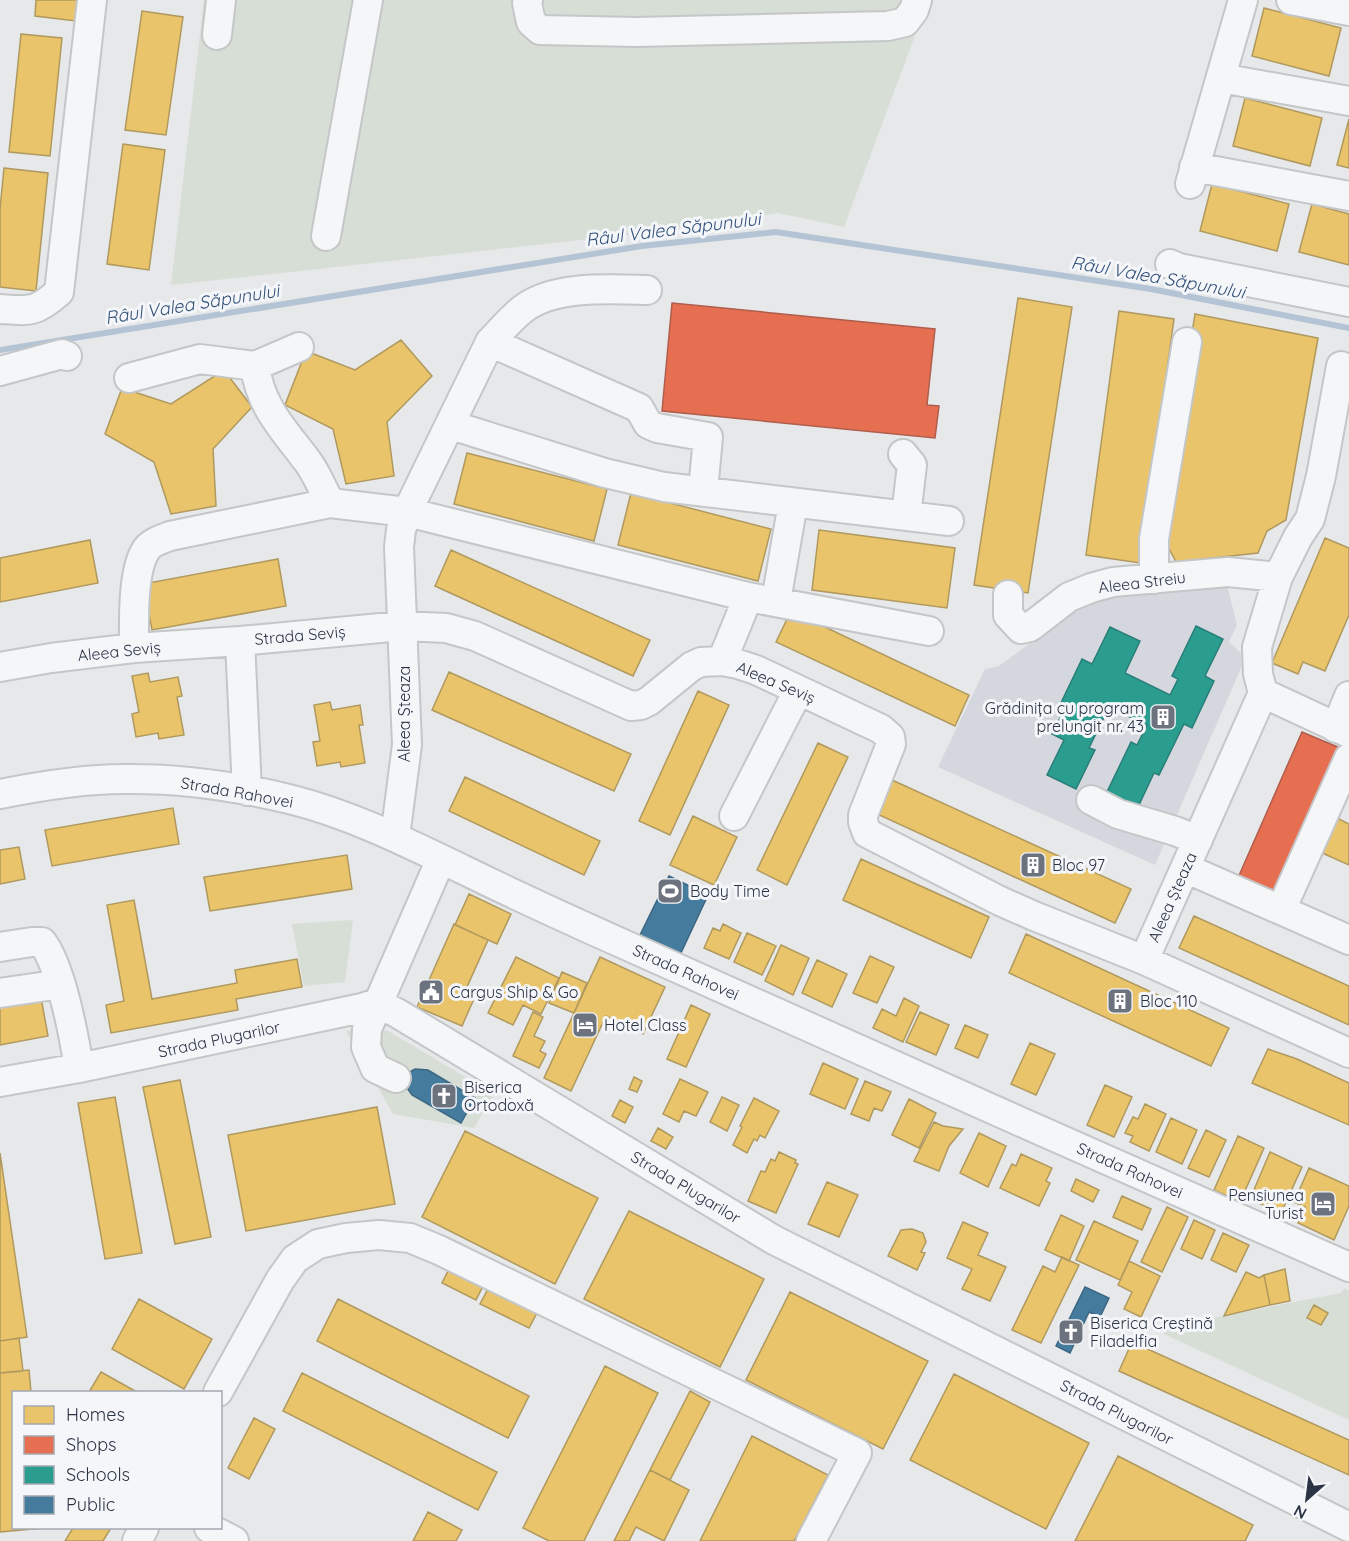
<svg xmlns="http://www.w3.org/2000/svg" width="1349" height="1541" viewBox="0 0 1349 1541" font-family="Quicksand,sans-serif">
  <style>
    .built { fill: #d4d7dd }
    .green { fill: #d6ded6 }
    .homes { fill: #e9c46a; stroke: #b0995f; stroke-width: 1.5 }
    .shops { fill: #e76f51; stroke: #af5d4d; stroke-width: 1.5 }
    .schools { fill: #2a9d8f; stroke: #2a7e79; stroke-width: 1.5 }
    .public { fill: #457b9d; stroke: #3d6683; stroke-width: 1.5 }
    .lines { fill: none; stroke-linecap: round; stroke-linejoin: round }
    .stream { stroke: #b4c4d5; stroke-width: 6 }
    .minor-casing { stroke: #c4c6c8; stroke-width: 32 }
    .minor { stroke: #f5f6f7; stroke-width: 28 }
    .labels { text-anchor: middle; dominant-baseline: central; stroke-width: 6; stroke-linejoin: round; paint-order: stroke }
    .street-label { font-size: 16px; fill: #2b3445; stroke: #f4f6f9 }
    .poi-label { font-size: 16px; fill: #2b3445; stroke: #f4f6f9; text-anchor: start }
    .water-label { font-size: 18px; font-style: italic; fill: #34527a; stroke: #f4f6f9 }
  </style>
  <rect width="100%" height="100%" fill="#e6e8ea"/>
  <path class="built" d="M1226,581L1237,625L1229,642L1241,653L1242,666L1155,865L938,767L985,669L999,666L1091,598Z"/>
  <path class="green" d="M204,0H928L844,227L778,213L636,234L171,285Z
    M353,920L345,982L304,986L292,924Z
    M367,1029L388,1031L494,1094L474,1128L393,1114L346,1031Z
    M1344,1288L1349,1291V1420L1164,1334L1167,1327L1341,1293Z"/>
  <path class="homes" d="M36,0H79L76,21L35,16Z
    M1264,8L1341,28L1329,76L1252,56Z
    M142,11L183,17L166,135L125,130Z
    M21,34L62,38L50,156L9,152Z
    M1245,98L1322,118L1310,166L1233,146Z
    M1349,119V168L1337,165Z
    M123,144L165,150L149,270L107,264Z
    M4,168L48,173L36,291L0,287V209Z
    M1212,184L1289,204L1277,251L1200,231Z
    M1312,204L1349,214V265L1299,252Z
    M1018,298L1072,307L1028,593L974,585Z
    M1119,311L1174,319L1140,563L1086,555Z
    M1195,314L1318,338L1286,520L1267,531L1258,553L1176,562L1161,533Z
    M401,340L432,376L387,422L394,476L346,484L333,429L285,405L306,351L355,370Z
    M224,370L252,407L213,449L216,506L171,514L154,462L105,434L122,388L171,404Z
    M467,453L607,489L594,541L454,504Z
    M631,493L771,529L758,581L618,545Z
    M819,530L955,548L947,608L812,590Z
    M1325,538L1349,548V615L1325,671L1303,662L1298,674L1272,663Z
    M90,540L98,583L0,602V558Z
    M451,550L650,640L633,676L435,586Z
    M278,559L286,606L152,630L143,584Z
    M791,611L969,695L955,726L776,642Z
    M449,672L631,754L614,791L432,710Z
    M148,673L150,682L178,677L182,696L177,697L184,735L159,739L158,733L136,737L132,714L139,712L132,676Z
    M698,691L729,705L670,835L639,821Z
    M330,702L332,710L360,705L363,725H359L365,763L341,767L340,762L317,766L313,742L320,741L314,705Z
    M818,743L848,757L787,885L757,870Z
    M465,777L600,841L584,875L449,811Z
    M892,780L1131,889L1115,923L877,814Z
    M173,808L179,844L52,866L45,830Z
    M693,816L737,837L714,885L670,865Z
    M1335,817L1349,824V865L1320,852Z
    M19,847L25,879L0,884V850Z
    M347,855L352,889L210,911L204,877Z
    M861,859L989,917L971,958L843,900Z
    M469,894L511,914L497,944L455,925Z
    M134,900L152,999L237,983L235,970L297,959L302,987L236,999L238,1010L111,1033L106,1005L124,1001L107,905Z
    M1194,916L1349,986V1025L1179,948Z
    M454,924L488,940L467,987L477,992L462,1026L417,1007Z
    M723,924L741,933L729,959L704,948L713,928L720,931Z
    M747,933L776,946L762,975L734,962Z
    M1026,934L1229,1028L1211,1066L1009,973Z
    M781,945L809,958L793,995L765,981Z
    M870,956L894,967L877,1003L853,993Z
    M516,957L559,978L541,1014L523,1005L513,1025L488,1013Z
    M600,957L665,987L643,1034L606,1016L571,1091L544,1078Z
    M817,960L847,974L832,1007L802,993Z
    M562,972L587,983L574,1013L549,1003Z
    M40,992L48,1036L0,1045V999Z
    M904,998L919,1006L903,1042L873,1028L882,1009L896,1016Z
    M691,1005L710,1014L686,1067L667,1059Z
    M533,1012L543,1017L534,1036L545,1041L540,1051L546,1054L539,1068L513,1056Z
    M920,1012L949,1025L936,1055L906,1042Z
    M965,1025L988,1035L978,1058L955,1048Z
    M1030,1043L1055,1054L1036,1095L1011,1084Z
    M1268,1049L1297,1059L1349,1083V1125L1252,1083Z
    M823,1063L858,1079L845,1109L810,1094Z
    M634,1077L642,1081L637,1092L629,1089Z
    M680,1079L708,1092L696,1116L684,1111L679,1122L663,1114Z
    M180,1080L211,1237L175,1244L143,1087Z
    M865,1081L891,1092L882,1111L874,1108L869,1121L851,1114Z
    M1105,1085L1132,1097L1114,1137L1087,1125Z
    M115,1097L142,1253L105,1259L78,1103Z
    M722,1097L739,1105L727,1131L710,1122Z
    M754,1098L779,1111L765,1138L760,1135L757,1141L754,1139L747,1153L733,1145L742,1127L740,1126Z
    M909,1099L936,1113L919,1148L892,1135Z
    M620,1100L633,1107L625,1123L612,1116Z
    M1145,1104L1166,1114L1149,1151L1130,1142L1133,1136L1125,1133L1133,1117L1138,1119Z
    M377,1107L395,1204L246,1231L228,1135Z
    M1171,1118L1197,1130L1182,1164L1156,1152Z
    M934,1122L943,1126L963,1129L949,1146L939,1171L914,1161Z
    M658,1128L673,1137L666,1149L651,1141Z
    M1206,1130L1226,1140L1209,1177L1188,1168Z
    M465,1131L598,1198L555,1284L422,1217Z
    M979,1133L1006,1146L988,1187L960,1173Z
    M1238,1136L1264,1148L1240,1202L1214,1190Z
    M779,1152L796,1160L795,1163L798,1164L776,1213L748,1201L761,1171L765,1172L771,1159L775,1161Z
    M1270,1152L1302,1167L1281,1213L1250,1199Z
    M0,1153L27,1337L0,1341Z
    M1021,1154L1052,1168L1046,1181L1050,1183L1039,1206L1000,1188L1012,1164L1016,1166Z
    M1309,1168L1349,1186V1206L1334,1240L1298,1223L1305,1207L1294,1202Z
    M1076,1179L1099,1190L1093,1202L1071,1191Z
    M827,1182L858,1195L839,1237L808,1224Z
    M1122,1196L1151,1209L1142,1230L1113,1217Z
    M1167,1207L1188,1217L1162,1272L1141,1262Z
    M629,1211L764,1279L720,1367L584,1299Z
    M1061,1215L1084,1226L1069,1261L1045,1250Z
    M1194,1220L1215,1230L1202,1259L1181,1249Z
    M1094,1221L1138,1241L1120,1280L1076,1260Z
    M963,1222L988,1233L978,1255L1006,1267L990,1301L962,1289L972,1269L947,1258Z
    M912,1229L923,1233L926,1242L921,1252L925,1253L917,1270L888,1256L901,1230Z
    M1223,1233L1249,1245L1236,1272L1211,1260Z
    M1062,1257L1079,1265L1041,1343L1012,1330L1043,1266L1055,1272Z
    M1129,1261L1160,1276L1141,1317L1124,1309L1132,1292L1118,1285Z
    M450,1267L484,1284L476,1300L442,1283Z
    M1285,1269L1290,1301L1270,1305L1264,1275Z
    M1246,1272L1259,1278L1264,1275L1270,1305L1224,1316Z
    M489,1287L538,1311L529,1328L480,1304Z
    M790,1292L928,1361L883,1449L746,1380Z
    M139,1299L212,1339L184,1389L112,1349Z
    M338,1299L529,1396L508,1438L317,1341Z
    M1314,1305L1328,1313L1321,1325L1307,1318Z
    M19,1338L23,1371L0,1373V1341Z
    M1132,1342L1349,1440V1475L1119,1371Z
    M605,1366L658,1393L584,1541H549L523,1528Z
    M29,1370L31,1392H14V1528H44L0,1532V1373Z
    M101,1372L137,1392H89Z
    M302,1373L497,1472L478,1510L283,1411Z
    M954,1374L1089,1443L1046,1529L910,1460Z
    M690,1391L710,1402L670,1480L650,1470Z
    M254,1418L275,1429L249,1479L228,1468Z
    M752,1436L828,1475L794,1541H700Z
    M1118,1456L1253,1525L1245,1541H1075Z
    M650,1470L689,1490L664,1541L636,1527L629,1541H614Z
    M428,1512L462,1530L456,1541H413Z
    M73,1528H111L103,1541H65Z"/>
  <path class="shops" d="M672,303L935,329L927,405L939,406L935,438L662,411Z
    M1302,732L1340,748L1275,897L1237,880Z"/>
  <path class="schools" d="M1196,626L1223,639L1205,676L1214,681L1192,728L1184,724L1159,775L1154,773L1138,807L1107,792L1131,742L1137,745L1147,725L1109,707L1089,748L1095,750L1076,789L1047,775L1064,740L1052,734L1064,710L1059,707L1082,659L1092,664L1110,627L1140,641L1125,673L1170,695L1178,679L1172,676Z"/>
  <path class="public" d="M669,876L708,895L680,955L640,935Z
    M415,1069L428,1070L475,1098L461,1123L412,1095L405,1085L408,1073Z
    M1085,1287L1109,1298L1100,1317L1089,1312L1070,1353L1056,1346Z"/>
  <g class="lines">
    <path class="stream" d="M0,350L642,246L776,232L1151,289L1349,328"/>
    <g class="minor-casing">
      <path id="minor" d="M528,0L527,3L531,22L540,30L636,32L888,26L905,22L914,10L917,0
        M1291,0L1349,11
        M217,35L221,0
        M1221,78L1349,101
        M1194,167L1349,196
        M1190,184L1243,0
        M326,236L368,0
        M1170,264L1179,268L1349,302
        M0,309C30,311 35,313 59,292L92,0
        M490,342L639,408L648,424L657,428L708,437L703,491
        M255,366C260,407 285,431 308,462C317,474 323,490 330,503
        M0,371L62,354L67,356
        M129,378L200,359L255,366L299,347
        M451,425L605,473L664,487L949,521
        M903,454L912,465L906,516
        M1154,579V539L1187,342
        M1008,595V615L1021,629L1030,627L1069,597L1091,588L1113,582L1228,572L1278,577
        M776,601L793,503
        M240,641L247,791
        M134,648C134,623 132,571 146,550C150,543 162,539 170,536L330,503L407,512L748,597L929,631
        M722,661L748,597
        M0,667L51,658L134,648L240,641L402,626L446,628L475,636L631,706L641,705L649,701L692,666L701,662L722,661L738,664L756,670L881,729L890,737L891,744L863,815V822L867,833L1000,901L1034,916L1144,960L1349,1053
        M1263,693L1258,674L1257,647L1278,577L1298,537L1310,519L1321,476L1341,366
        M1263,693L1349,733
        M1336,728L1349,696
        M0,794C40,786 82,779 123,779C179,778 235,786 289,799C350,814 408,843 464,870C519,897 574,922 630,947C869,1054 1109,1162 1349,1267
        M1091,800L1118,814L1175,831L1198,840
        M734,816L798,691
        M395,837L407,745L399,547L401,530L407,512L490,342C501,331 511,318 523,309C554,285 610,289 647,290
        M1185,868L1349,940
        M1281,910L1349,758
        M0,947L32,942H42C61,966 74,1036 79,1068
        M1144,960L1263,693
        M0,993L61,984
        M396,1078L375,1068L366,1047L367,1029L441,859
        M0,1082L79,1068L362,1008L377,1003L397,1013L774,1240L1349,1527
        M218,1392L280,1280L295,1259L318,1244L346,1238L379,1235L410,1238L439,1250L857,1453L811,1541
        M209,1528L234,1541
        M137,1541L144,1528"/>
    </g>
    <use href="#minor" class="minor"/>
  </g>
  <defs>
    <g id="building-square" transform="scale(1.35)"><rect x="-9" y="-9" width="18" height="18" rx="4" fill="#6c737f" stroke="#f4f6f9"/><path d="M-4-6H4V6H1V3H-1V6H-4ZM-2.5-4.3h1.7v1.8h-1.7ZM.8-4.3h1.7v1.8H.8ZM-2.5-1h1.7V.8h-1.7ZM.8-1h1.7V.8H.8Z" fill="#fff"/></g>
    <g id="stadium-square" transform="scale(1.35)"><rect x="-9" y="-9" width="18" height="18" rx="4" fill="#6c737f" stroke="#f4f6f9"/><path d="M0-5a6.5 5 0 1 0 0 10a6.5 5 0 1 0 0-10ZM-3.5-1.8h7v3.6h-7Z" fill="#fff"/></g>
    <g id="civic-square" transform="scale(1.35)"><rect x="-9" y="-9" width="18" height="18" rx="4" fill="#6c737f" stroke="#f4f6f9"/><path d="M-.6-6.5H3V-4.5H.6V-3L4-1V1h2V6H-6V1h2V-1L-.6-3ZM-1.2 2.5V6h2.4V2.5Z" fill="#fff"/></g>
    <g id="hotel-square" transform="scale(1.35)"><rect x="-9" y="-9" width="18" height="18" rx="4" fill="#6c737f" stroke="#f4f6f9"/><path d="M-6-4.5h1.5V1H6V5H4.5V3h-9V5H-6ZM-4 0a1.8 1.8 0 1 1 3.6 0ZM.5 0V-2.5h3Q6-2.5 6 0Z" fill="#fff"/></g>
    <g id="church-square" transform="scale(1.35)"><rect x="-9" y="-9" width="18" height="18" rx="4" fill="#6c737f" stroke="#f4f6f9"/><path d="M-1.2-6h2.4v3.5h3.3v2.4h-3.3V6h-2.4V-.1h-3.3v-2.4h3.3Z" fill="#fff"/></g>
  </defs>
  <g fill-rule="evenodd">
    <use href="#building-square" x="1163" y="717"/>
    <use href="#building-square" x="1033" y="865"/>
    <use href="#stadium-square" x="670" y="891"/>
    <use href="#civic-square" x="431" y="992"/>
    <use href="#building-square" x="1120" y="1001"/>
    <use href="#hotel-square" x="585" y="1025"/>
    <use href="#church-square" x="444" y="1096"/>
    <use href="#hotel-square" x="1323" y="1204"/>
    <use href="#church-square" x="1071" y="1332"/>
  </g>
  <g class="labels">
    <g class="street-label">
      <text transform="translate(1142 582) rotate(-7)">Aleea Streiu</text>
      <text transform="translate(300 635) rotate(-5)">Strada Seviș</text>
      <text transform="translate(119 651) rotate(-6)">Aleea Seviș</text>
      <text transform="translate(776 682) rotate(23)">Aleea Seviș</text>
      <text transform="translate(404 714) rotate(-90)">Aleea Șteaza</text>
      <text transform="translate(237 792) rotate(10)">Strada Rahovei</text>
      <text transform="translate(1172 897) rotate(-66)">Aleea Șteaza</text>
      <text transform="translate(686 972) rotate(24)">Strada Rahovei</text>
      <text transform="translate(219 1039) rotate(-12)">Strada Plugarilor</text>
      <text transform="translate(1130 1170) rotate(24)">Strada Rahovei</text>
      <text transform="translate(686 1187) rotate(31)">Strada Plugarilor</text>
      <text transform="translate(1117 1412) rotate(27)">Strada Plugarilor</text>
    </g>
    <g class="poi-label">
      <text x="1144" y="708" text-anchor="end">Grădinița cu program<tspan x="1144" dy="18">prelungit nr. 43</tspan></text>
      <text x="1052" y="865">Bloc 97</text>
      <text x="690" y="891">Body Time</text>
      <text x="450" y="992">Cargus Ship &amp; Go</text>
      <text x="1140" y="1001">Bloc 110</text>
      <text x="604" y="1025">Hotel Class</text>
      <text x="464" y="1087">Biserica<tspan x="464" dy="18">Ortodoxă</tspan></text>
      <text x="1304" y="1195" text-anchor="end">Pensiunea<tspan x="1304" dy="18">Turist</tspan></text>
      <text x="1090" y="1323">Biserica Creștină<tspan x="1090" dy="18">Filadelfia</tspan></text>
    </g>
    <g class="water-label">
      <text transform="translate(673 229) rotate(-7)">Râul Valea Săpunului</text>
      <text transform="translate(1158 277) rotate(10)">Râul Valea Săpunului</text>
      <text transform="translate(192 304) rotate(-9)">Râul Valea Săpunului</text>
    </g>
  </g>
  <rect x="12" y="1391" width="210" height="138" fill="#f4f6f9" stroke="#a4a8b1" stroke-width="1.5"/>
  <rect x="24" y="1406" width="30" height="18" fill="#e9c46a" stroke="#a4a8b1" stroke-width="1.5"/>
  <text x="66" y="1421" font-size="18" fill="#2b3445">Homes</text>
  <rect x="24" y="1436" width="30" height="18" fill="#e76f51" stroke="#a4a8b1" stroke-width="1.5"/>
  <text x="66" y="1451" font-size="18" fill="#2b3445">Shops</text>
  <rect x="24" y="1466" width="30" height="18" fill="#2a9d8f" stroke="#a4a8b1" stroke-width="1.5"/>
  <text x="66" y="1481" font-size="18" fill="#2b3445">Schools</text>
  <rect x="24" y="1496" width="30" height="18" fill="#457b9d" stroke="#a4a8b1" stroke-width="1.5"/>
  <text x="66" y="1511" font-size="18" fill="#2b3445">Public</text>
  <g transform="translate(1307 1499) rotate(208)" stroke="#f4f6f9" stroke-width="4.5" paint-order="stroke">
  <path d="M0-4.5L10 22L0 15L-10 22Z" fill="#2b3445"/>
  <text y="-9" font-size="16" font-weight="bold" text-anchor="middle" fill="#2b3445">N</text>
  </g>
</svg>
